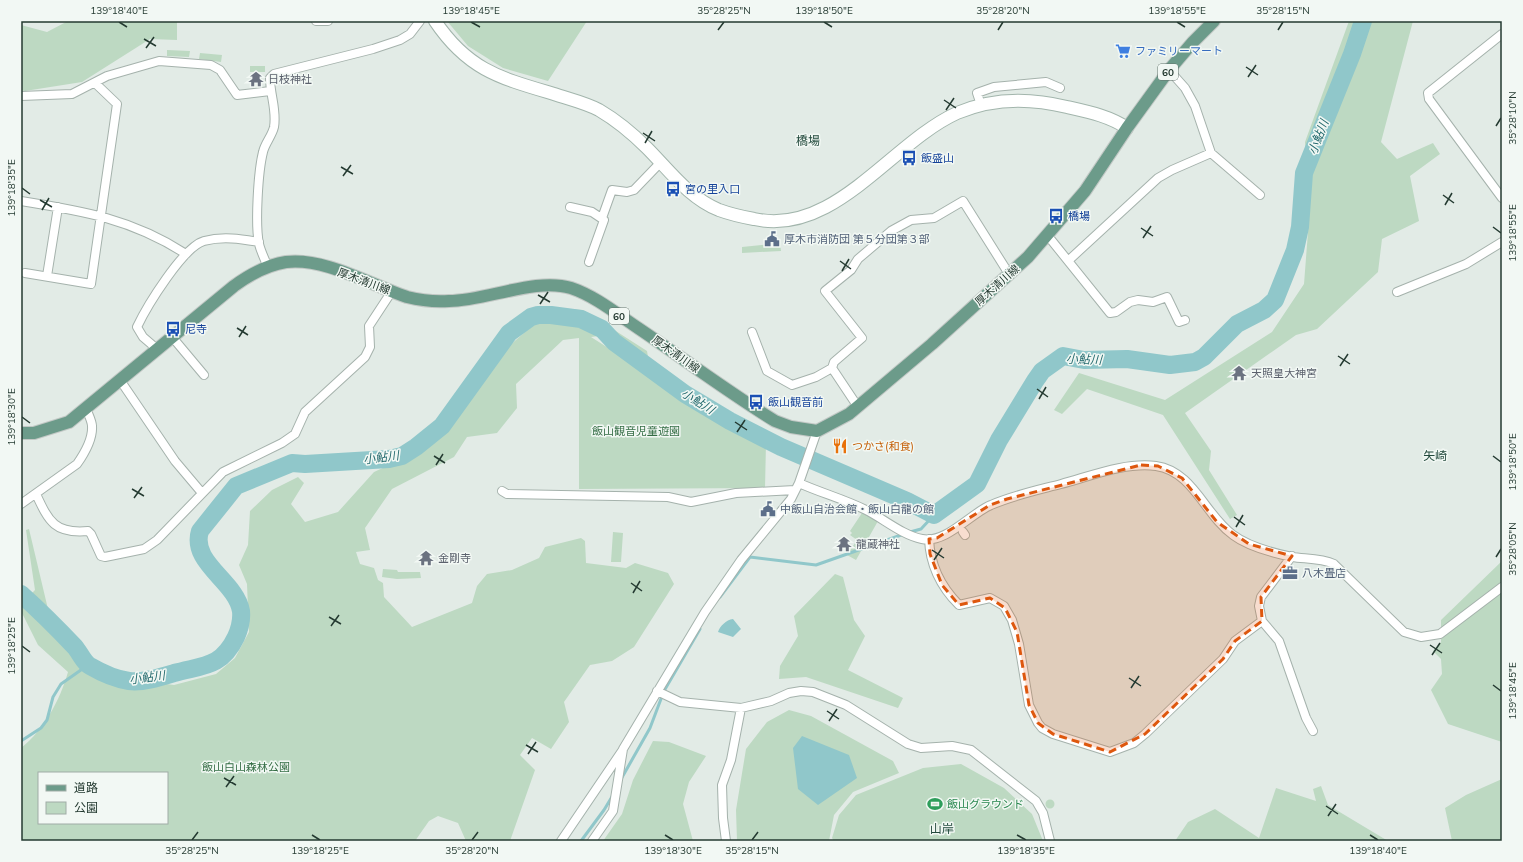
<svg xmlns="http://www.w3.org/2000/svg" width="1523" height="862" viewBox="0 0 1523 862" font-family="Mulish,'Noto Sans JP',sans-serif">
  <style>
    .green { fill: #bdd9c2; fill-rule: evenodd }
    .water { fill: #90c7ca }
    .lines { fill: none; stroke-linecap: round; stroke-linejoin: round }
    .stream { stroke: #90c7ca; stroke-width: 3 }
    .river { stroke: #90c7ca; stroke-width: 18 }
    .street-casing { stroke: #a5b2ac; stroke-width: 10 }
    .secondary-casing { stroke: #a2b5ac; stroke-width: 14 }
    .primary-casing { stroke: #c2c8c5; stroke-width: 14 }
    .street { stroke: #fff; stroke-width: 8 }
    .secondary { stroke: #fff; stroke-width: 12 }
    .primary { stroke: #6c9b8a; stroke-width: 12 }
    .marked { fill: #de570e; fill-opacity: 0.2; stroke: #de570e; stroke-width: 3; stroke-dasharray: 8 5; stroke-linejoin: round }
    .ticks { fill: none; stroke: #243a31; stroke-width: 1.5 }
    .labels { text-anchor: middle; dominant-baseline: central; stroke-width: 3; stroke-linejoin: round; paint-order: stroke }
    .shield { fill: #f2f8f4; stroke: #62736c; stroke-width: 1 }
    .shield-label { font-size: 10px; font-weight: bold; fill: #243a31 }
    .shop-label { font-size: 11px; fill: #366cbe; stroke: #f2f8f4; text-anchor: start }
    .worship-label { font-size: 11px; fill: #5b616d; stroke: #f2f8f4; text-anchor: start }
    .transit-label { font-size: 11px; fill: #164399; stroke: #f2f8f4; text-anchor: start }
    .service-label { font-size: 11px; fill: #4e5e75; stroke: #f2f8f4; text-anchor: start }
    .street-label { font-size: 11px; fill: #243a31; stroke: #f2f8f4 }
    .park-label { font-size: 11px; fill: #336c43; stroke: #f2f8f4 }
    .food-label { font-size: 11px; fill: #c56008; stroke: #f2f8f4; text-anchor: start }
    .leisure-label { font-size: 11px; fill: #27864d; stroke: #f2f8f4; text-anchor: start }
    .water-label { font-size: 12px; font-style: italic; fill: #256b6f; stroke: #f2f8f4 }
    .neighbourhood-label { font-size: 12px; fill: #22493c; stroke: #f2f8f4 }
    .neatline { fill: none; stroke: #243a31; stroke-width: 1.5 }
    .ticks-label { font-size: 10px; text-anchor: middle; fill: #243a31 }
  </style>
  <rect width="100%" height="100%" fill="#e2ebe6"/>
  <path class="green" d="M68,21H177V40L150,39L82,82L25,91L21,90V25L47,32Z
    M447,21H587L548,81L503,68L468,46Z
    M1349,21H1413L1381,142L1397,159L1433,143L1440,154L1410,176L1419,221L1382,239L1378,272L1317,329L1296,335L1185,413L1211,451L1209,470L1237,515L1230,519L1163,415L1087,389L1062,414L1054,410L1079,373L1165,400L1272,332L1304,284L1309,219L1305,142Z
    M167,50L190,51L189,57L167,56Z
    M200,53L222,55L221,62L199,59Z
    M250,66H265V72H250Z
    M780,243L781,251L742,253V247Z
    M552,308L583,310L647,351L651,374L766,443L765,488L579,489V338L563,340L516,384L517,408L497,433L467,437L454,457L392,489L365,528L370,550L356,552L360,564L374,568L378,580L383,583L384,597L412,627L472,603L477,586L487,574L512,570L539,558L545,547L581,538L585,541L586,563L626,568L635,563L668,573L674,584L634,647L612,661L590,665L564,702L569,722L551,749L532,738L520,755L535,770L510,841H466L458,823L438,816L429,821L415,841H21V748C44,730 60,700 68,672L38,645L21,611V595L24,596L32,593L35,590L26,530L29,529L52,626L88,658L117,677L174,685L216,674L235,658L249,632L247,584L239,565L248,545L250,511L272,490L298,477L304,483L291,504L305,522L338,512L374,472L424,449L483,369ZM606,335L613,350V351L591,337ZM39,773H167V823H39Z
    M862,513L878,521L856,560L847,555L857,540L850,535L852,533L850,531Z
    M613,532L623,533L621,562H611Z
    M1502,561V742L1448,724L1431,690L1442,674L1441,659L1433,651L1441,642V620Z
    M383,569L397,570L398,572H420L421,578L397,579L382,577Z
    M835,574L843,577L854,620L865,636L848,670L903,698L898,708L806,677L779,679L780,666L798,636L794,616Z
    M789,710L811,716L893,761L899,773L853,792L834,815L829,841H737L736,810L746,749L767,722Z
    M653,741L669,742L706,756L689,782L683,804L693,841H603L622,814L633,780Z
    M961,764L1004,788L1032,814L1043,841H834L832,838L839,815L856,795L923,768Z
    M1502,779V841H1452L1445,808L1466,795Z
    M1321,786L1328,805L1388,841H1175L1188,822L1215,809L1259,838L1276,788L1316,801L1313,789Z
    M1045.5 804a4.5 4.5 0 1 1 9 0a4.5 4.5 0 1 1-9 0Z"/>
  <path class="water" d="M733,619L741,629L733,637L718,632C720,626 726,620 733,619Z
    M802,736L849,755L857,778L818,805L798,789L793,748Z"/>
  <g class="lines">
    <path class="stream" d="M910,532L921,529L934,515
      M720,597L750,557L816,565L904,534
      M21,741L41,728L47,720L53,697L61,684L88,665
      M620,781L650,728L664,691L700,629
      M581,841L604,810L613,795"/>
    <path class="river" d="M21,594C40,611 58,629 75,647C80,653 84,663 90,666C102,673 115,679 129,681C142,683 161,677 174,673C203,665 221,668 236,637C240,628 242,621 241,611C236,581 190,563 200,531L236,486L292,463L305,464L389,459L402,456L416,447L442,426L509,333L531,317L538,315H551L581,319L602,329L614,342L685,394L730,421L781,447L907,501L934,515L977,484L999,440L1035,381L1042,371L1063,356L1084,360L1127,359L1170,365L1195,362L1204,357L1237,324L1264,310L1275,300L1295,250L1300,227L1304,173L1352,54L1363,21"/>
    <g class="street-casing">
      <path id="street" d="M316,21H328
        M1502,34L1428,93L1429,99L1502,198
        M1169,70L1185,88L1195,106L1211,153L1260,195
        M21,96L72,94L107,76L159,61L211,65L220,70L237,95L270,91
        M981,105L977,93L994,87L1046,82L1060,88
        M21,201C83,211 132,219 186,254
        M570,207L592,212L604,220L589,262
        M602,218L612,190L627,192L634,190L660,163
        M1048,236L1110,313L1116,312L1130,302L1138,300L1153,302L1167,297L1179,322L1185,320
        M1069,260L1158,178L1172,170L1211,153
        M268,267C265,260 261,252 259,244C255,224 258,172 263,152C265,143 272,136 274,127C277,110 270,95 270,78L274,74L373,49L400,40L410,34L420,21
        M25,273L91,284L117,104L95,83
        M47,276L58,207
        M1397,292L1466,264L1502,242
        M752,332L767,371L792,385L816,377L832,368L858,407
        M173,338L204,375
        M157,349L143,337L137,327C147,306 183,247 204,241C223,236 241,239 259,242
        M832,368L834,362L862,338L825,291L851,270L858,259L891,231L911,220L934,218L963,201L1009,274
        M120,380L175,461L202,493
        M817,431L799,483C821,493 844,499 866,510C884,519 902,535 922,539C946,544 971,513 991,505C1014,495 1038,490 1061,484C1091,476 1125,462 1156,466C1193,471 1205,515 1233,535C1249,547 1273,553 1292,557C1306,559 1321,558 1334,564L1404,632L1421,637L1440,634L1502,587
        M502,491L507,494L668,497L691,502L736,493L795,490
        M36,494C49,522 55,534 88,531L91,534L101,556L105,557L144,549L157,540L223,472L282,443L295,434L305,412L365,357L370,347L369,326L392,291
        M21,504L77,464C84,454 93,440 92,426C92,421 88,414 86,408
        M963,532L965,535
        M929,539C930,565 941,587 959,605L990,598L1004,606L1012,620L1019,644L1029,705L1038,723L1042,728L1053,734L1110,752L1134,743L1145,734L1223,659L1235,641L1262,621
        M1292,556L1261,597L1259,606L1262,621L1279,641L1306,718L1313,731
        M657,691L680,702L741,708L771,701L789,693L801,691L813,692L846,705L908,744L921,748L952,746L971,750L1036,801L1043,813L1050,841
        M561,841L622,751
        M592,841L613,811L623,749L705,612L741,560L791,499L799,483
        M726,841L723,818L722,785L731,760L741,708"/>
    </g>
    <g class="secondary-casing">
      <path id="secondary" d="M435,21C468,70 500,78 554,94C569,99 586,103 599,110C616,120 633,134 647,148C669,170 689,198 719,210C730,214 743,217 754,219C834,237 891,143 957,113C992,98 1031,98 1067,107C1089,112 1109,116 1127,128"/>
    </g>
    <g class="primary-casing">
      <path id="primary" d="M21,433H34L69,422L234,286C249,275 267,265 286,262C324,257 371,285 407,297C419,300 435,302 449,301C486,301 536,277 571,288C595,296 617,314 638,328C684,359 728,392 775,421L791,427L817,431L849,414L932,344L1028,257L1085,191L1127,128L1169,70L1193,42L1214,21"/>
    </g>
    <use href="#street" class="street"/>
    <use href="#secondary" class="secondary"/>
    <use href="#primary" class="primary"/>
  </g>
  <path class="marked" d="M1141,465L1158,466L1182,478L1217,522L1249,544L1292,556L1261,597L1262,621L1235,641L1223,659L1145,734L1110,752L1053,734L1038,723L1029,705L1017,632L1005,608L990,598L959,605L942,585L930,554L929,539L937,538L990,505L1007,499Z"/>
  <path class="ticks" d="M119,22L127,27M471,22L480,27M824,22L832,27M1177,22L1185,27M718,30L724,22M998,30L1003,22M1278,30L1283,22M144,39L156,46M146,48L154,37M1246,67L1258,75M1248,77L1256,65M944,100L956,108M946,110L954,98M1496,126L1501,118M643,133L655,141M645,143L652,131M341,167L353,174M343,176L351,165M22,188L30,194M1443,195L1454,203M40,200L52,207M1445,205L1452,193M42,210L49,198M1493,227L1501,233M1141,228L1153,236M1143,238L1151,226M840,261L851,269M842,271L849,259M538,295L550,302M540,304L548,292M237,328L248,335M239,337L246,326M1338,356L1350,364M1340,366L1348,354M1037,389L1048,397M1039,399L1046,387M22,417L30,423M735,422L747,430M737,432L745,420M434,456L445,463M1493,456L1501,462M436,465L443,454M132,489L144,496M134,498L142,487M1234,517L1245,525M1236,527L1243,515M932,550L944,558M1496,557L1501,549M934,560L942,548M631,583L642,591M633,593L640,581M329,617L341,624M331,626L339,615M1430,645L1442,653M22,646L30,652M1432,655L1440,643M1129,678L1141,686M1493,685L1501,691M1131,688L1139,676M827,711L839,719M829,721L837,709M526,745L538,752M528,754L536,742M224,778L236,785M226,787L234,776M1326,806L1338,814M1328,816L1336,804M312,835L320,840M665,835L673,840M1017,835L1026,840M1370,835L1378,840M192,840L198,832M472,840L478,832M752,840L758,832"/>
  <defs>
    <g id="supermarket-bare" transform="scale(1.2)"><path d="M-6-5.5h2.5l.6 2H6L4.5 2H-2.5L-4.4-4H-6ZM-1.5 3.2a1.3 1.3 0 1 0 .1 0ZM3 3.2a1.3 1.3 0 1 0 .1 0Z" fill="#3f7fe0" stroke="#f2f8f4" stroke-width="2.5" paint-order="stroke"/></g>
    <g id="temple-bare" transform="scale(1.2)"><path d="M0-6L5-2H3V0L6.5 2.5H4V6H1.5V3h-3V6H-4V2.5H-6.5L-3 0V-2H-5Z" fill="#6b7280" stroke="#f2f8f4" stroke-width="2.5" paint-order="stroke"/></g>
    <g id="bus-bare" transform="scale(1.2)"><path d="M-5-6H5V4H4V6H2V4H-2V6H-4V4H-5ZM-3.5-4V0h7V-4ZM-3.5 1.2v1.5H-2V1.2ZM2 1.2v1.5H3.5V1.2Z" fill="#1a4fb4" stroke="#f2f8f4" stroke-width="2.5" paint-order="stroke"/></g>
    <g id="civic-bare" transform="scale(1.2)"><path d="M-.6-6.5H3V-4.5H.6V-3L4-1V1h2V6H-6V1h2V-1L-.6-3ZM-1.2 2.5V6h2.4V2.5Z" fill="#5c6f8a" stroke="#f2f8f4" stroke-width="2.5" paint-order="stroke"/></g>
    <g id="restaurant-bare" transform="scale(1.2)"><path d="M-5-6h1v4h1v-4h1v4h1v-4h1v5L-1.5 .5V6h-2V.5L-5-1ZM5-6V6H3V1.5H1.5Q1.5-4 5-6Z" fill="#e8710a" stroke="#f2f8f4" stroke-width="2.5" paint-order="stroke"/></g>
    <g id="office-bare" transform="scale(1.2)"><path d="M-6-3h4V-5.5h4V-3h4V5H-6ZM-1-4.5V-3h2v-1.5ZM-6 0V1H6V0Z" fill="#5c6f8a" stroke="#f2f8f4" stroke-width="2.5" paint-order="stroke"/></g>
    <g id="stadium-bare" transform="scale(1.2)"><path d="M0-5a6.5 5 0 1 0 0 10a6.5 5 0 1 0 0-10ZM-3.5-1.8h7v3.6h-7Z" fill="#2e9e5b" stroke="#f2f8f4" stroke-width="2.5" paint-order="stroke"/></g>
  </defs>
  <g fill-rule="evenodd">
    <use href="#supermarket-bare" x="1123" y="51"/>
    <use href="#temple-bare" x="256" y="79"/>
    <use href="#bus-bare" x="909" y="158"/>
    <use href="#bus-bare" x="673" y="189"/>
    <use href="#bus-bare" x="1056" y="216"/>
    <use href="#civic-bare" x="772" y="239"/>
    <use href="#bus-bare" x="173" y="329"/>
    <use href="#temple-bare" x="1239" y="373"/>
    <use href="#bus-bare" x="756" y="402"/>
    <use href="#restaurant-bare" x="840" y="446"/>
    <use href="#civic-bare" x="768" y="509"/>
    <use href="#temple-bare" x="844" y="544"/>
    <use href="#temple-bare" x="426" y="558"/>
    <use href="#office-bare" x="1290" y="573"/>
    <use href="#stadium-bare" x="935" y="804"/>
  </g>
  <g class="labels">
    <g class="shield">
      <rect x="1158" y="64" width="20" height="16" rx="3"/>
      <rect x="609" y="308" width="20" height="16" rx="3"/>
    </g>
    <g class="shield-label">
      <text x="1168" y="72">60</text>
      <text x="619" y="316">60</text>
    </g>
    <g class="shop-label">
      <text x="1135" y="51">ファミリーマート</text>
    </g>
    <g class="worship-label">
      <text x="268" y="79">日枝神社</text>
      <text x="1251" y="373">天照皇大神宮</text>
      <text x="856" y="544">龍蔵神社</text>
      <text x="438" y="558">金剛寺</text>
    </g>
    <g class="transit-label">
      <text x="921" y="158">飯盛山</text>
      <text x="685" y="189">宮の里入口</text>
      <text x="1068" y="216">橋場</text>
      <text x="185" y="329">尼寺</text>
      <text x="768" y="402">飯山観音前</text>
    </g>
    <g class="service-label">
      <text x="784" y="239">厚木市消防団 第５分団第３部</text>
      <text x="780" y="509">中飯山自治会館・飯山白龍の館</text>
      <text x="1302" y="573">八木畳店</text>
    </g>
    <g class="street-label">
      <text transform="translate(364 281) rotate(20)">厚木清川線</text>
      <text transform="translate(997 285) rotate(-42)">厚木清川線</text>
      <text transform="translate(676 354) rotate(35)">厚木清川線</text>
    </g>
    <g class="park-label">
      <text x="636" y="431">飯山観音児童遊園</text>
      <text x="246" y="767">飯山白山森林公園</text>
    </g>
    <g class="food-label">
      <text x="852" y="446">つかさ(和食)</text>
    </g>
    <g class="leisure-label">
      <text x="947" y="804">飯山グラウンド</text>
    </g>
    <g class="water-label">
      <text transform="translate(1318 137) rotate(-69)">小鮎川</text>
      <text transform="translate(1084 359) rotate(2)">小鮎川</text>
      <text transform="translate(698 401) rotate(32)">小鮎川</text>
      <text transform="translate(381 457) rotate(-7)">小鮎川</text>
      <text transform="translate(147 677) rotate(-7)">小鮎川</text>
    </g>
    <g class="neighbourhood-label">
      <text x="808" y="140">橋場</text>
      <text x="1435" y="455">矢崎</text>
      <text x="942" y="828">山岸</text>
    </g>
  </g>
  <rect width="1523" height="862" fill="none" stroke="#f2f8f4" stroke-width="44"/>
  <rect x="38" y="772" width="130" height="52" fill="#f2f8f4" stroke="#a0aca6"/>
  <rect x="46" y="785" width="20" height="6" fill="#6c9b8a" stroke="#a0aca6"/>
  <text x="74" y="792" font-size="12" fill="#243a31">道路</text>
  <rect x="46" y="802" width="20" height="12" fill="#bdd9c2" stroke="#a0aca6"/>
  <text x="74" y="812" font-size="12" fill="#243a31">公園</text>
  <rect x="22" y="22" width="1479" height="818" class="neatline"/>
  <g class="ticks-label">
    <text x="119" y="14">139°18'40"E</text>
    <text x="471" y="14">139°18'45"E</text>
    <text x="724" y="14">35°28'25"N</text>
    <text x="824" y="14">139°18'50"E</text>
    <text x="1003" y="14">35°28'20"N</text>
    <text x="1177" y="14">139°18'55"E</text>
    <text x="1283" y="14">35°28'15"N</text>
    <text transform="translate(1512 118) rotate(-90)" y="4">35°28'10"N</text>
    <text transform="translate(11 188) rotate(-90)" y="4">139°18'35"E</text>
    <text transform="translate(1512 233) rotate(-90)" y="4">139°18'55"E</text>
    <text transform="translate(11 417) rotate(-90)" y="4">139°18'30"E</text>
    <text transform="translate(1512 462) rotate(-90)" y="4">139°18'50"E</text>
    <text transform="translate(1512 549) rotate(-90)" y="4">35°28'05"N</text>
    <text transform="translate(11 646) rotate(-90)" y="4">139°18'25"E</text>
    <text transform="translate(1512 691) rotate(-90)" y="4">139°18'45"E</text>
    <text x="192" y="854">35°28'25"N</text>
    <text x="320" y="854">139°18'25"E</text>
    <text x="472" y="854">35°28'20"N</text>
    <text x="673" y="854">139°18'30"E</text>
    <text x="752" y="854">35°28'15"N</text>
    <text x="1026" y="854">139°18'35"E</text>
    <text x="1378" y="854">139°18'40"E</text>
  </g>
</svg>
